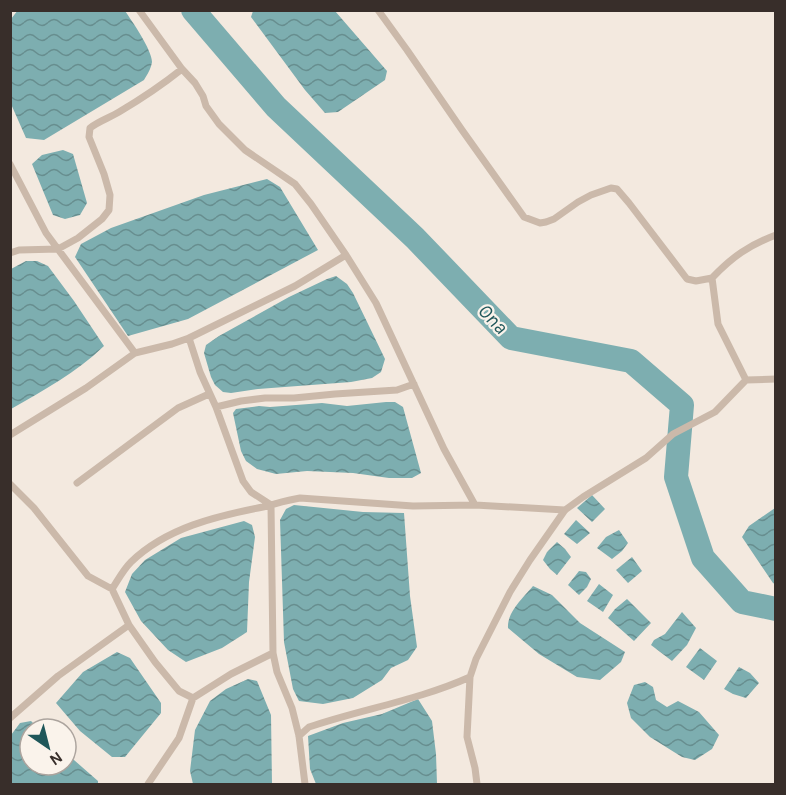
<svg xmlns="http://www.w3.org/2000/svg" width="786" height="795" viewBox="0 0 786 795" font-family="Karla,sans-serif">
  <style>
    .water { fill: url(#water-waves) }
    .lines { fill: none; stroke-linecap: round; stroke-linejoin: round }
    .river { stroke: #7daeb0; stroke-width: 24 }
    .lane { stroke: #cbb9aa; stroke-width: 7 }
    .labels { text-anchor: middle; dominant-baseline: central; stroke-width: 4.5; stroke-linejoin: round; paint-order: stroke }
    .water-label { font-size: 20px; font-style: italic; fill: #1f575a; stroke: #faf3eb }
  </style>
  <defs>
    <pattern id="water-waves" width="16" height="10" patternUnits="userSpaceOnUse" patternTransform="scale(1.5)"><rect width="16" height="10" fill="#7daeb0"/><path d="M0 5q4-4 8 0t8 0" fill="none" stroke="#678e8f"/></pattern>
  </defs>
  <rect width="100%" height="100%" fill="#f3e9df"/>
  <path class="water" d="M18,10L125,11C132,21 152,50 152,62C151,69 147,75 144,80L44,140L26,138L11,104V19Z
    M253,11H335L387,71L385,80L338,112L325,113L305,90L251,17Z
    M63,150L73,154L87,203L80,215L65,219L53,215L32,164L42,155Z
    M267,179L280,187L318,250L188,319L128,336L75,257L81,244L111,228L204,195Z
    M26,261H37L48,266L74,301L104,346C76,373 44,390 11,409V269Z
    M336,276L347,284L353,293L385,359L381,372L372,378L351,382L258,389L231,393L223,392L215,385L211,377L204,353L206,345L219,336L289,297L327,279Z
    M386,402H395L403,407L421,473L412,478H389L353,473L307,471L276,474L257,469L246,461L241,451L233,413L236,409L259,406L270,407L322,403L347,406Z
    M592,495L605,509L592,522L577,508Z
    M294,505L363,512L404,513L410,596L417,647L408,660L391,668L382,680L353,698L323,704L299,701L293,689L284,642L280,520L286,509Z
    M775,508V584L773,583L742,537L749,526Z
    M576,520L590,533L577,544L564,534Z
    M244,521L252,525L255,537L249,582L247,632L222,648L186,662L168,650L141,621L125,592L132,574L145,560L181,538Z
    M619,530L628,543L622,551L612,559L597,548L606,537Z
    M557,542L565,549L571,557L557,575L550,569L543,560L547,552Z
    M632,557L642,571L628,583L616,570Z
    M579,571L586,572L591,579L587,587L579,595L568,585Z
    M599,584L613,595L603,612L587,601Z
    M533,586L552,595L580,623L625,652L621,662L600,680L577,677L539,654L508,628C507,612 523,598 533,586Z
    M627,599L651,623L634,641L608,618L615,609Z
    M682,612L696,628L687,645L672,661L651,645L654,640L665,634Z
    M700,648L717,661L704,680L686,667Z
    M117,652L130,658L161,703V713L125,757H112L80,731L56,703L83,672Z
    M739,667L750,673L759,683L746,698L733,694L724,689Z
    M248,679L257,681L271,715L272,784H193L190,771L195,730L210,701L226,689Z
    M645,682L653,687L656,700L667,707L678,701L699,712L719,735L712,749L695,760L682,757L650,737L631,718L627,703L634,685Z
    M418,699L432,721L436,754L437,784H316L310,769L308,736L343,723L382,714Z
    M31,721L39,729H30V765H66V753L98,781V784H11V735L20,723Z"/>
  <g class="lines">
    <path class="river" d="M193,10L276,107L415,238L511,338L631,361L682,405L676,477L703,558L742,602L776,609"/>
    <path class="lane" d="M139,10L182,69L195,83L203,96L206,106L219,124L245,150L295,184L311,204L346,255L376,303L444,449L475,505
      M378,10L407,50L462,130L524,217L540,223L546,222L554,219L578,202L591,195L611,188L617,189L629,203L687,279L696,281L712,278
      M10,164L46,233L135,353
      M10,253L19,250L58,249L78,238L102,219L109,210L110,195L104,174L89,137L90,128C99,121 109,118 119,112C141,99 162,85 182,69
      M189,338L295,286L346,255
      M746,380L718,324L712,278C732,257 749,245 776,235
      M216,407L241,401L265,398H294L335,394L397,390L414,384
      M10,435L86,388L135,353L172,344L189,338L200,372L216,407L243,481L251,492L271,505L273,653L277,672L292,708L299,736L305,784
      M77,483L178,408L209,394
      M10,484L34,508L88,576L112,589L129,625L155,662L179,691L193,698
      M112,589C118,580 123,570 131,562C166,528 216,516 263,507C275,504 287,500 300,498L413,506L475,505L565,510
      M470,677L467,737L475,768L477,784
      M10,718L58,676L129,625
      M299,736L309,727C362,709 419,700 470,677L476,659L510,592L530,560L565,510L583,497L646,458L673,434L715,412L746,380L776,379
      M148,784L179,738L193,698L231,674L273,653"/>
  </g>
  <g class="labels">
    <g class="water-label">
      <text transform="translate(493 319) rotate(46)">Ona</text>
    </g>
  </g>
  <rect width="786" height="795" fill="none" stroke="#382e2a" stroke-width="24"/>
  <g transform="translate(48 747) rotate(145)"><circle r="28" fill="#faf3eb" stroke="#aca49e" stroke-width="1.5"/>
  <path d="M0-4.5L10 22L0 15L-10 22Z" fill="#1f575a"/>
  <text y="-9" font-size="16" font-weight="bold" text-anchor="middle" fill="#382e2a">N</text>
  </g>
</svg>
